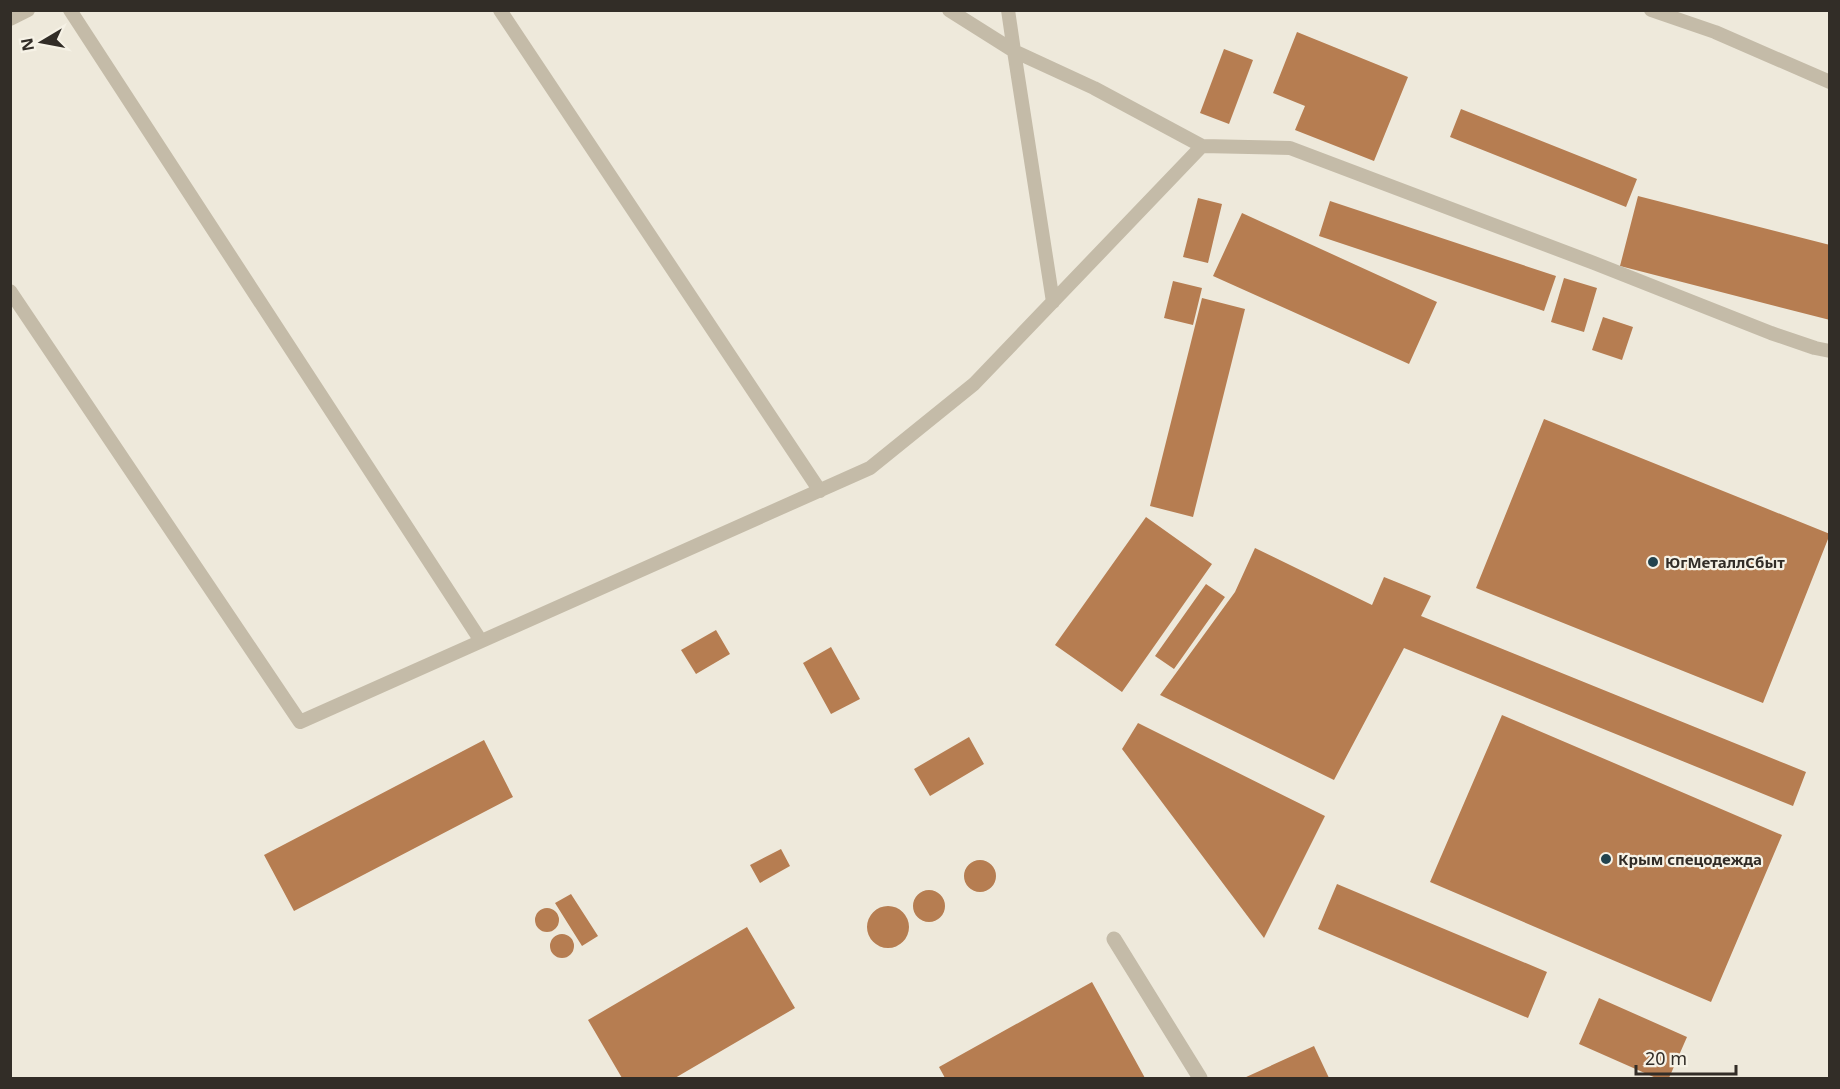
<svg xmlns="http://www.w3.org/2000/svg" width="1840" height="1089" viewBox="0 0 1840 1089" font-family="'Noto Sans',sans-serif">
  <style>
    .building { fill: #b67d51 }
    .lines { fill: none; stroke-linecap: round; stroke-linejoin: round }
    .service { stroke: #c4bba8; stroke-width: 14 }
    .minor { stroke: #c4bba8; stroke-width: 15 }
    .poi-dot { fill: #22434e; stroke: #f6f2e6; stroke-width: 2 }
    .labels { text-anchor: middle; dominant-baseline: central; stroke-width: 4.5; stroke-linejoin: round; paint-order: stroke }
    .poi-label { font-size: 15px; font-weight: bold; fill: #322d27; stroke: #f6f2e6; text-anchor: start }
  </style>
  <rect width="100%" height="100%" fill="#eee9db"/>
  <path class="building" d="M1297,32L1408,77L1374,161L1295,130L1305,106L1273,93Z
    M1224,49L1253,60L1229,124L1200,113Z
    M1461,109L1637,179L1626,207L1450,137Z
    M1638,196L1830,245V320L1620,266Z
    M1198,198L1222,204L1208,263L1183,257Z
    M1330,201L1556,276L1544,311L1319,236Z
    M1242,213L1437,302L1409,364L1213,276Z
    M1564,278L1597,288L1584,332L1551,322Z
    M1173,281L1202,288L1193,325L1164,318Z
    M1202,298L1245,309L1193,517L1150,506Z
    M1603,317L1633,327L1622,360L1592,350Z
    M1544,419L1830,534L1763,703L1476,588Z
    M1146,517L1212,564L1122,692L1055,645Z
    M1255,548L1372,605L1384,577L1431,596L1421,616L1806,772L1793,806L1404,648L1334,780L1160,695L1235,592Z
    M1206,584L1225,597L1174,669L1155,656Z
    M716,630L730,654L696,674L681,650Z
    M831,647L860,699L831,714L803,663Z
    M1502,715L1782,835L1711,1002L1430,882Z
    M1138,723L1325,816L1264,938L1122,749Z
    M969,737L984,764L930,796L914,769Z
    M484,740L513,797L294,911L264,855Z
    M781,849L790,866L760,883L750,865Z
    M964 876a16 16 0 1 1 32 0a16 16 0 1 1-32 0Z
    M1337,884L1547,972L1528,1018L1318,929Z
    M913 906a16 16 0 1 1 32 0a16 16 0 1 1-32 0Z
    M571,894L598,936L582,946L555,903Z
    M867 927a21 21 0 1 1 42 0a21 21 0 1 1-42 0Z
    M535 920a12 12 0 1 1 24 0a12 12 0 1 1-24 0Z
    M747,927L795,1008L675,1078H622L588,1020Z
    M550 946a12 12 0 1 1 24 0a12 12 0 1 1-24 0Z
    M1092,982L1145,1078H945L939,1067Z
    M1599,998L1687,1037L1669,1078H1656L1579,1044Z
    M1314,1046L1329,1078H1244Z"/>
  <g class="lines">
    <path class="service" d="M70,10L481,641
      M500,10L820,491
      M949,10L1014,51L1008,10
      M1651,10L1715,32L1830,82
      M10,19L28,10
      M1014,51L1094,88L1202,146L1290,148L1594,263L1771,333L1815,348L1830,351
      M1014,51L1053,302
      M10,291L300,722L870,468L974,384L1202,146"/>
    <path class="minor" d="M1114,939L1200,1078"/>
  </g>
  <g class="poi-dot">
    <circle cx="1653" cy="562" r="6"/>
    <circle cx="1606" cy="859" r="6"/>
  </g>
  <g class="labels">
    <g class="poi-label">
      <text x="1665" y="562">ЮгМеталлСбыт</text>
      <text x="1618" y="859">Крым спецодежда</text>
    </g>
  </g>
  <rect width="1840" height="1089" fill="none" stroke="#322d27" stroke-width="24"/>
  <g transform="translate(42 42) rotate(260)" stroke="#f6f2e6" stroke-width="4.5" paint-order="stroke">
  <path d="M0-4.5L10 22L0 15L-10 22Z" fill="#322d27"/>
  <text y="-9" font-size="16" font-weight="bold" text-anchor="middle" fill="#322d27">N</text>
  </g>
  <path d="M1636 1065v9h100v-9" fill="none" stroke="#322d27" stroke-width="3"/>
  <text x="1645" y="1065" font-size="18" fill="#322d27" stroke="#f6f2e6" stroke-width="4.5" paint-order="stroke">20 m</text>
</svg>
